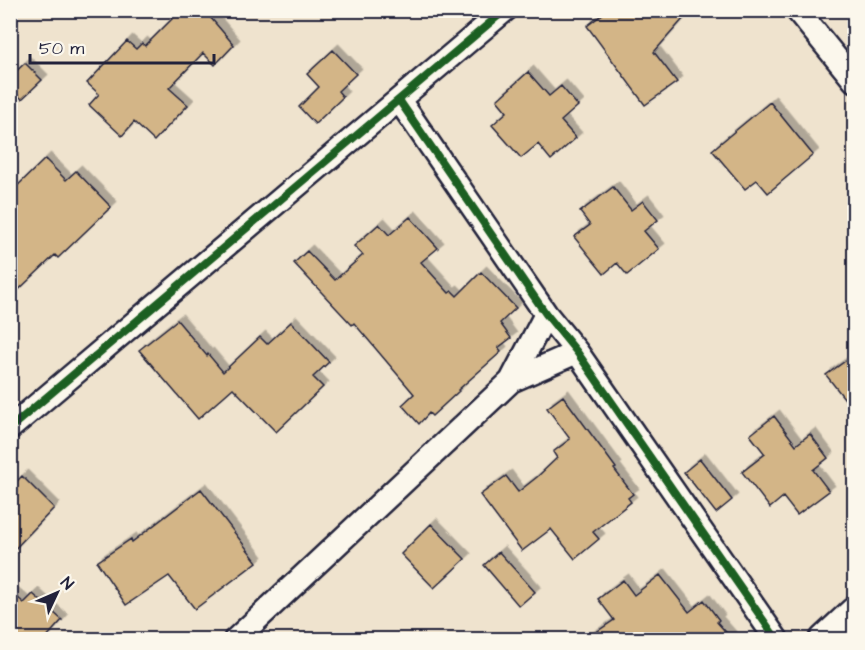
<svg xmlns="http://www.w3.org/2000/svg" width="865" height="650" viewBox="0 0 865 650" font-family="'Architects Daughter',sans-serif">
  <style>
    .building { fill: #d3b587; stroke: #22223b; stroke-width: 1.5; filter: url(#shadow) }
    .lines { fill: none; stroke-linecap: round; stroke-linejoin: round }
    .minor-casing { stroke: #22223b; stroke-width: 27 }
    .tertiary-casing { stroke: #22223b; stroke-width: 33 }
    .minor { stroke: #fbf7ec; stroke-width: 22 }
    .tertiary { stroke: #fbf7ec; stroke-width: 28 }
    .cycleway-casing { stroke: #fbf7ec; stroke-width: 11 }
    .cycleway { stroke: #1b5e20; stroke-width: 8 }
  </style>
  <defs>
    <filter id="shadow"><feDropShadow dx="5.5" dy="-5.5" stdDeviation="0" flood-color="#0004"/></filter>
  </defs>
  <rect width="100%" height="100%" fill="#efe3ce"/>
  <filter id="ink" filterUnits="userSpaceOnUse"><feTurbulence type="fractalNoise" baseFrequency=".0167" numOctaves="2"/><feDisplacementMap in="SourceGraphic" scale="12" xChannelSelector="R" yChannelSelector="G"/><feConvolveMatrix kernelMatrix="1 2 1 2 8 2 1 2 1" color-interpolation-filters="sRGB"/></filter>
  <g filter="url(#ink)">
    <path class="building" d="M181,10H204L234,45L215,65L203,53L169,88L188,105L154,141L134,122L122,136L89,105L99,94L87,83L127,41L136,49L142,43L145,46Z
      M608,10H691L654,52L677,82L645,105L587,26Z
      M333,50L356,74L338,91L343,97L315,124L299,107L319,87L307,74Z
      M25,63L42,80L22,99L10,88V77Z
      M528,72L549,96L561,86L578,106L561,121L576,138L551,160L538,144L521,158L492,125L507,112L497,100Z
      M770,102L813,155L768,193L757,180L745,189L712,150Z
      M45,159L66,180L76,171L111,207L58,258L55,255L10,298V193Z
      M613,187L631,210L643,201L658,220L644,231L659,249L627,275L617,263L604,274L574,237L590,225L580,212Z
      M410,217L438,248L421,262L449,293L452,291L457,296L481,272L516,308L500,323L511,338L498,348L501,352L458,390L459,391L432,416L429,413L419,424L402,405L414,394L354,323L352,325L294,263L307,251L335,280L363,255L354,246L379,224L389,235Z
      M177,320L207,356L208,354L223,372L260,337L267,344L291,322L329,362L313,377L323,387L276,432L233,388L198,419L139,350Z
      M855,354V412L826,375Z
      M563,396L616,468L614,469L633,494L628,498L631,502L593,532L599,539L575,559L551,529L522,551L480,495L506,476L518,492L537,477L557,458L553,452L570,439L547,408Z
      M774,416L796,445L810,434L828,458L813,470L829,491L797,515L783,497L770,508L742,472L765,454L750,435Z
      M700,459L732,500L716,513L684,472Z
      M22,476L54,508L10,554V488Z
      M201,489L257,562L195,609L169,576L126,605L97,562L131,539L132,542Z
      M431,524L465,559L434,588L401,554Z
      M499,552L535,592L519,606L484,565Z
      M660,575L689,612L704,600L719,620L717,622L732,639H586L614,620L598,599L623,580L634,595Z
      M10,591L24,603L33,594L62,620L45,639H10Z"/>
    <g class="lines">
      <g class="minor-casing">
        <path id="minor" d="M797,10L854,80
          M399,100L546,314L577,352L777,640
          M511,381L546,314
          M10,428L505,10
          M235,640L511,381L577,352"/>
      </g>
      <g class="tertiary-casing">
        <path id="tertiary" d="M824,640L854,612"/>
      </g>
      <use href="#minor" class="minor"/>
      <use href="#tertiary" class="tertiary"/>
      <g class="cycleway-casing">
        <path id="cycleway" d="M399,100L546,314L577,352L777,640
          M10,428L505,10"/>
      </g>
      <use href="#cycleway" class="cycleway"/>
    </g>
  </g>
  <rect width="865" height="650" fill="none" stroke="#fbf7ec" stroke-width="36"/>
  <rect x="18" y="18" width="829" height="614" fill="none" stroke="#22223b" stroke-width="2" filter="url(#ink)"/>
  <g transform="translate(57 593) rotate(46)" stroke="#fbf7ec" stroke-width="4.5" paint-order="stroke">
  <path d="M0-4.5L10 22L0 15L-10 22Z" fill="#22223b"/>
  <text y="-9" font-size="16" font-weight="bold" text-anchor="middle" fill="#22223b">N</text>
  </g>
  <path d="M30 54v9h184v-9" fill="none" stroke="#22223b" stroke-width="3"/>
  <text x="39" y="54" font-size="18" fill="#22223b" stroke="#fbf7ec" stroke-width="4.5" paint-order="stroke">50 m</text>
</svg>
